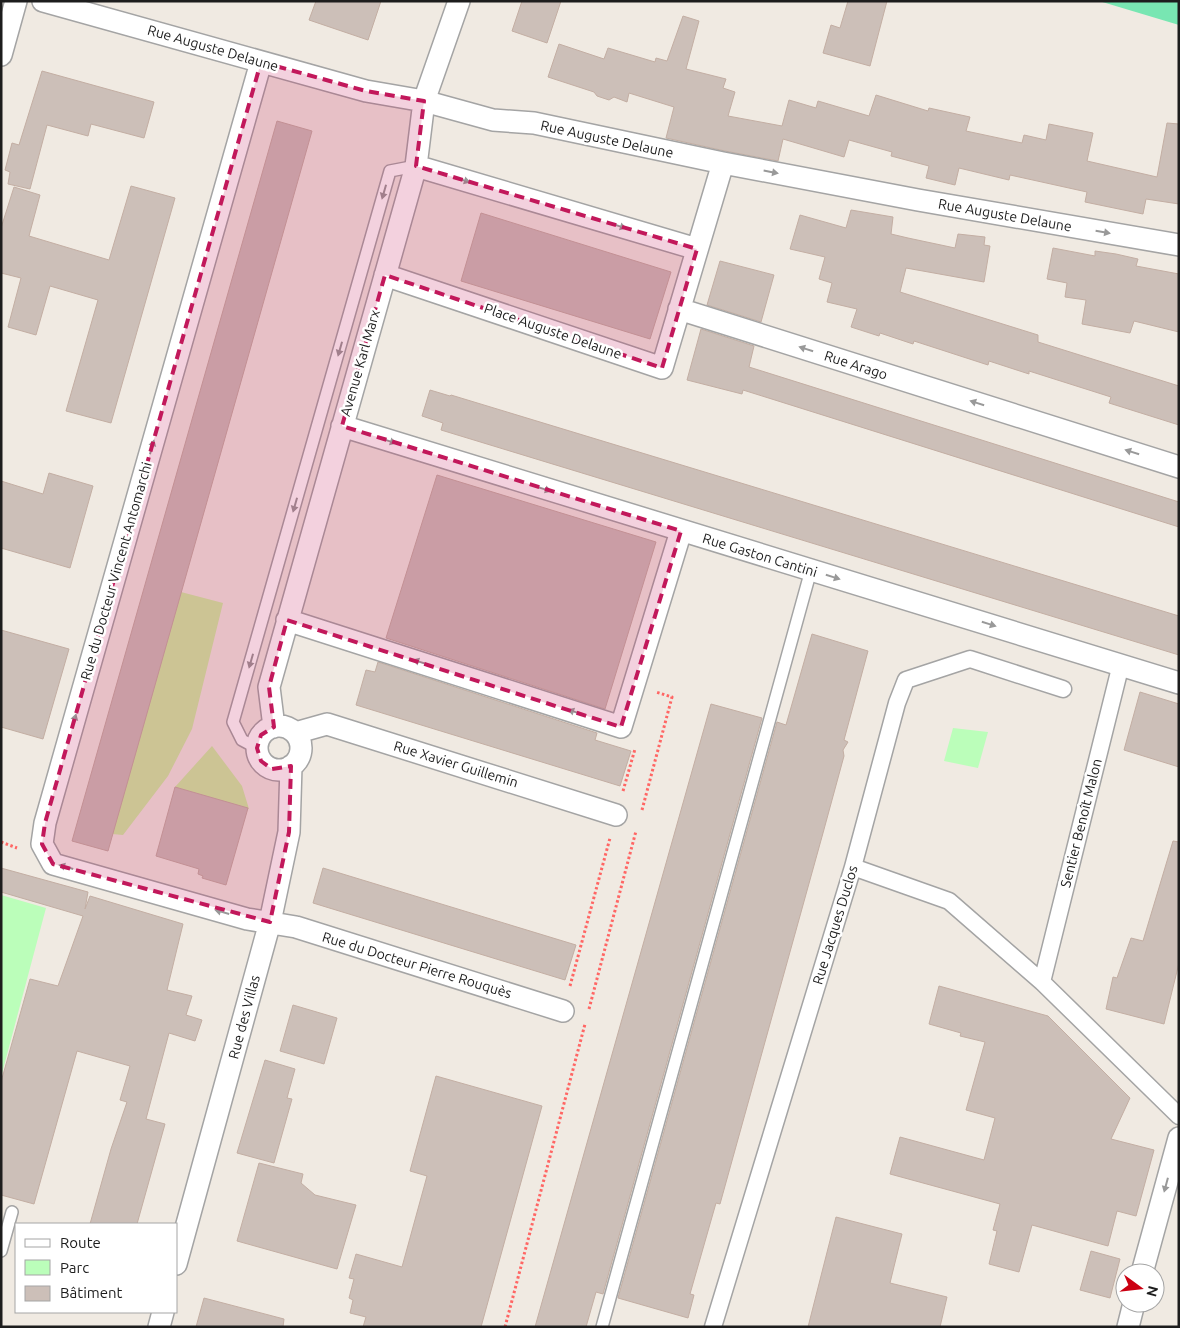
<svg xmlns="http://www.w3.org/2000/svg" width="1180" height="1328" viewBox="0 0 1180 1328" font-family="Ubuntu,sans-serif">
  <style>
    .grass { fill: #cfefa3 }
    .park { fill: #bbfeba }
    .pitch { fill: #78e6b2 }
    .building { fill: #ccbfb8; stroke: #c3aea3 }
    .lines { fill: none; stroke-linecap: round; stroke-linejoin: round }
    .service-casing { stroke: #a4a4a4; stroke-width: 14 }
    .pedestrian-casing { stroke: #a4a4a4; stroke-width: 19 }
    .minor-casing { stroke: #a4a4a4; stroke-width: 24 }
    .path { stroke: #ff6664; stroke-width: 3; stroke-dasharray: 2.5 2.5; stroke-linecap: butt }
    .service { stroke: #fff; stroke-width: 11 }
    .pedestrian { stroke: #fff; stroke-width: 16 }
    .minor { stroke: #fff; stroke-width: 21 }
    .oneway { fill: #999 }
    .marked { fill: #c2185b; fill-opacity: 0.2; stroke: #c2185b; stroke-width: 4; stroke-dasharray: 10 6; stroke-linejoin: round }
    .labels { text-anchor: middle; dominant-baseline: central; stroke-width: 5; stroke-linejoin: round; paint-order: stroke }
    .street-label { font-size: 14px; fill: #1d1d1d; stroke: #fff }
  </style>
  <rect width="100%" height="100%" fill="#f0eae2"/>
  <path class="grass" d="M181,592L223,603L192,729L168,776L123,835L112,834Z
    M212,746L242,786L249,809L175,787Z"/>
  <path class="park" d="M953,728L988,732L978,768L944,761Z
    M1,895L46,908L1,1077Z"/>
  <path class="pitch" d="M1099,1H1179V25Z"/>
  <path class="building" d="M316,1H381L368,40L309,20Z
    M522,1H561L547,43L512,31Z
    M848,1H887L870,66L823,53L831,25L840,28Z
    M683,16L699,21L686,69L726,79L723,88L735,92L728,116L782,126L789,100L816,108L818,101L869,116L876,95L928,111L929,108L970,117L966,131L1022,143L1024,135L1046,140L1049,124L1093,133L1087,161L1157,177L1167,123L1179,124V204L1146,199L1143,214L1085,202L1087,192L1010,175L1009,180L959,168L955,185L926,178L929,166L891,156L892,152L849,140L844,157L783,139L778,161L725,151L666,138L674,107L629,93L627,102L614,97L609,100L597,96L594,92L548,77L559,44L604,59L608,48L655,62L656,58L667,61Z
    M42,71L154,102L144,138L91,124L88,136L47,125L30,189L8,184L10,172L5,170L12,143L19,145Z
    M277,121L312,131L108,851L72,841Z
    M131,186L175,198L111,423L66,411L98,300L50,286L36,335L8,327L21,278L1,273V228L14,187L40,195L29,236L109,260Z
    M851,210L893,217L891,234L908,238L955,248L958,234L985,237L984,245L990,246L984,282L906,268L900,292L1038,335V342L1179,386V425L1109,403L1111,397L1029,371V374L989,361L988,365L914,341L913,344L880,333L879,336L851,327L857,309L827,302L832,283L819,279L825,257L790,249L800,215L846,228Z
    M481,213L671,272L650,339L461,281Z
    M1053,248L1095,256V251L1116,254L1138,259L1136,266L1179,274V332L1134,321L1130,333L1082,324L1086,300L1065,297L1067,283L1047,279Z
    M720,261L774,275L761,322L707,305Z
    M701,329L754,346L749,367L1179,502V527L743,390L742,394L687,380Z
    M430,390L450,396L451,395L1179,616V655L441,430L443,423L422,416Z
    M49,473L93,486L70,568L1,548V481L43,494Z
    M437,475L656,542L605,709L386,638Z
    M1,630L69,649L43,739L1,727Z
    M812,634L868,651L844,740L848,742L843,750L844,756L823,833L720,1204L716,1203L690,1294L694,1295L688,1318L618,1298L777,722L786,725Z
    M378,662L597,733L595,740L631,751L620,786L356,705L366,670L375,672Z
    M1140,692L1179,704V767L1124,750Z
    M711,704L762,718L603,1294L596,1292L586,1327H535Z
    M175,787L248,808L226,885L202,878L203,876L198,874L199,869L156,856Z
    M1173,841L1179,842V963L1164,1024L1106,1009L1113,977L1117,978L1131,938L1143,941Z
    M1,868L88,892L85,909L90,896L183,924L167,990L192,996L186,1015L202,1020L195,1041L169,1033L146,1119L165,1124L137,1224H90L111,1149L127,1102L120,1100L130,1066L77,1051L34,1204L1,1195V1082L30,979L58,986L83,916L1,892Z
    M323,868L576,945L565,980L313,903Z
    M939,986L1048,1016L1130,1098L1111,1139L1154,1150L1136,1216L1117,1211L1108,1246L1032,1225L1019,1272L989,1264L997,1231L993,1230L1000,1204L890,1174L900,1137L984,1160L995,1118L966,1110L985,1042L960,1036L961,1033L929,1024Z
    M293,1005L337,1018L324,1064L280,1051Z
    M265,1060L295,1069L287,1098L292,1099L274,1163L237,1153Z
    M436,1076L542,1106L481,1327H363L366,1317L350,1313L353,1300L349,1298L354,1279L349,1278L356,1254L402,1267L427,1176L410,1171Z
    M259,1163L303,1174L301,1183L315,1195L356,1205L337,1269L237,1241Z
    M836,1217L902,1234L890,1283L947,1297L940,1327H808Z
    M1091,1251L1120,1259L1110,1298L1080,1290Z
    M204,1298L284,1319L283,1327H196Z"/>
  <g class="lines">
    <g class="service-casing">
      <path id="service" d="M257,748L242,740L233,722L390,171L416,166
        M1,1251L12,1212
        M602,1327L811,570"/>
    </g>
    <g class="pedestrian-casing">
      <path id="pedestrian" d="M853,867L949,901L1042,982L1179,1116
        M1042,982L1121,664
        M713,1327L853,867L897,703L906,680L970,659L1063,689"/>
    </g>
    <g class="minor-casing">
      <path id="minor" d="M43,1L366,91L424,101L493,120L534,123L723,163L918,200L1179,245
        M1,55L16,1
        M261,62L45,823L42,844L53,864L247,919L296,927L563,1011
        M416,166L697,249
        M385,275L662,368L723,163
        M679,309L1179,467
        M342,426L1179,683
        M287,620L621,727L681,531
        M257 748a22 22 0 1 1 44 0a22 22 0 1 1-44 0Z
        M274,727L269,687L416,166L424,101L459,1
        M295,733L327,724L616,815
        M176,1264L270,922L289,832L291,766
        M1142,1273L1179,1138
        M159,1327L163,1312
        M1128,1327L1134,1303"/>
    </g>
    <path class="path" d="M623,791L635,749
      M642,810L672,697L656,692
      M1,842L17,848
      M570,986L610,838
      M589,1009L636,831
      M505,1327L585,1024"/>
    <use href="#service" class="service"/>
    <use href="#pedestrian" class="pedestrian"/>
    <use href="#minor" class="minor"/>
  </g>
  <defs><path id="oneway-solid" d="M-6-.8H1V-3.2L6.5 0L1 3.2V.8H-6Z" transform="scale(1.25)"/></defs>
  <g class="oneway">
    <use href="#oneway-solid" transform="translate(771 172) rotate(11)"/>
    <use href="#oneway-solid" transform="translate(463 180) rotate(17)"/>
    <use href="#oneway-solid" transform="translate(384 192) rotate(106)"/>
    <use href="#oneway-solid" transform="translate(619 226) rotate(17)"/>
    <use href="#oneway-solid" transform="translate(1103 232) rotate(10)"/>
    <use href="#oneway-solid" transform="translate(340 349) rotate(106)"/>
    <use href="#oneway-solid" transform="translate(806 349) rotate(-162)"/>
    <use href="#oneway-solid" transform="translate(977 403) rotate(-162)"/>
    <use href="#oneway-solid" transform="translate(389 441) rotate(17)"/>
    <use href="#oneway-solid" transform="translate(152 447) rotate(-74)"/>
    <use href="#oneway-solid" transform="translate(1132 452) rotate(-162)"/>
    <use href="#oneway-solid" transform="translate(544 489) rotate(17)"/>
    <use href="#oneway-solid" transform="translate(295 505) rotate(106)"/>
    <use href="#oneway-solid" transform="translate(833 577) rotate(17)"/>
    <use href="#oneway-solid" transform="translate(989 624) rotate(17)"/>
    <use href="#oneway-solid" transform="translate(251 661) rotate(106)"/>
    <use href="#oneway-solid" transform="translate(420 662) rotate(-162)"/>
    <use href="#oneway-solid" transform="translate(575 712) rotate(-162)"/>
    <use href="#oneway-solid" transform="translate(74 721) rotate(-74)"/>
    <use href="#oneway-solid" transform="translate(66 867) rotate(-164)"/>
    <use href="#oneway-solid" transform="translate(222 912) rotate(-164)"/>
    <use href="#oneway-solid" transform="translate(1166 1185) rotate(105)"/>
  </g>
  <path class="marked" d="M261,62L366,91L424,101L416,166L697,249L662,368L385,275L342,426L681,531L621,727L287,620L269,687L274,727L261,735L257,748L261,761L272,769L291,766L289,832L270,922L53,864L42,844L45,823Z"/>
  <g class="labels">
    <g class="street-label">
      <text transform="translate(213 48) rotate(16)">Rue Auguste Delaune</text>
      <text transform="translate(607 139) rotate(12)">Rue Auguste Delaune</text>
      <text transform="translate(1005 215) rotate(10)">Rue Auguste Delaune</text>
      <text transform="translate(553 331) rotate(19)">Place Auguste Delaune</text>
      <text transform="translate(360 363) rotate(-74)">Avenue Karl Marx</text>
      <text transform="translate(856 365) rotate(18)">Rue Arago</text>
      <text transform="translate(760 555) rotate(17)">Rue Gaston Cantini</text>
      <text transform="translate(116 571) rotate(-74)">Rue du Docteur Vincent Antomarchi</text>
      <text transform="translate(456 764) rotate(17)">Rue Xavier Guillemin</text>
      <text transform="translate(1081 823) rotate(-76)">Sentier Benoît Malon</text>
      <text transform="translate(835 925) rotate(-73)">Rue Jacques Duclos</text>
      <text transform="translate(417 965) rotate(17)">Rue du Docteur Pierre Rouquès</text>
      <text transform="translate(244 1017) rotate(-75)">Rue des Villas</text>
    </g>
  </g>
  <rect width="1180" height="1328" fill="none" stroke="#1d1d1d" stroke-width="5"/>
  <rect x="15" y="1223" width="162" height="90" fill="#ffffff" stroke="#a5a5a5"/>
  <rect x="25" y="1239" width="25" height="8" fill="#ffffff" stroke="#a5a5a5"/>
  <text x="60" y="1248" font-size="15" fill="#1d1d1d">Route</text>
  <rect x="25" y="1260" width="25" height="15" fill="#bbfeba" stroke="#a5a5a5"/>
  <text x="60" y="1273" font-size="15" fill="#1d1d1d">Parc</text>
  <rect x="25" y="1286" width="25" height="15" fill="#ccbfb8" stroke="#a5a5a5"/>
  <text x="60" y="1298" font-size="15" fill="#1d1d1d">Bâtiment</text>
  <g transform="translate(1140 1288) rotate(105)"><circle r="24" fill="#ffffff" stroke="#a5a5a5"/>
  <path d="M0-4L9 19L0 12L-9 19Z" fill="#cb0012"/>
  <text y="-8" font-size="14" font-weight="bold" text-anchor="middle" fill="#1d1d1d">N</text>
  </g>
</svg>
